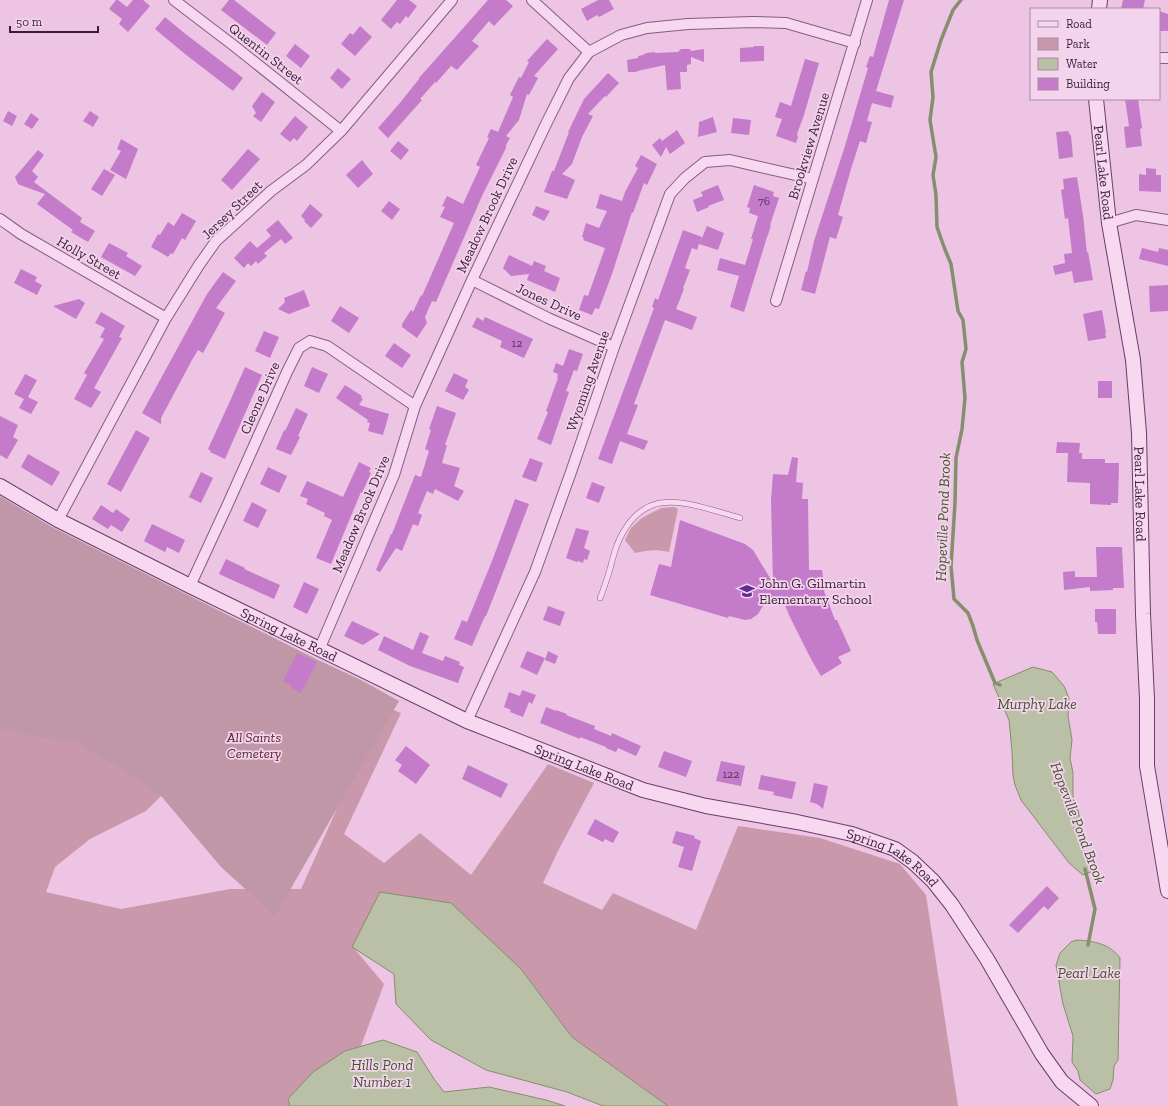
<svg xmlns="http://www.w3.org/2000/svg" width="1168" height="1106" viewBox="0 0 1168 1106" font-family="'Zilla Slab',serif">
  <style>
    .green { fill: #ca98ab }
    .cemetery { fill: #bf97a6 }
    .water { fill: #bac0a6; stroke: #858e6d }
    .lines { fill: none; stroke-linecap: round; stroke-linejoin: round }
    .stream { stroke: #858e6d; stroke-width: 3.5 }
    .building { fill: #c47bca }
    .lane-casing { stroke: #875b85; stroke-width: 6 }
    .street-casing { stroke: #875b85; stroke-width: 12 }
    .secondary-casing { stroke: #683e68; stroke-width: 16 }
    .lane { stroke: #f8d7f1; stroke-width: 5 }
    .street { stroke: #f8d7f1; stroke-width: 10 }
    .secondary { stroke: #f8d7f1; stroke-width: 14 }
    .labels { text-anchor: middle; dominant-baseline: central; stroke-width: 3.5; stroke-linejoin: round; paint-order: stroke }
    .number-label { font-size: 12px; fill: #5a365c }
    .street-label { font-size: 14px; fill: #371f37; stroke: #f4d3ed }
    .poi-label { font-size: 14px; fill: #371f37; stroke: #f4d3ed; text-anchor: start }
    .park-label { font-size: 14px; font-style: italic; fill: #532630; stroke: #f4d3ed }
    .water-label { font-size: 15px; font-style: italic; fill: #44562e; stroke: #f4d3ed }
  </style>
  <rect width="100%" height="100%" fill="#edc4e4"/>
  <path class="green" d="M674,507L678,509L669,552C656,549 647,550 635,553L625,540L631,528L642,518L661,508Z
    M0,706L173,784L146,811L90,839L55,867L46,892L121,909L230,889H301L383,706L401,713L344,834L384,863L420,833L471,875L548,764L594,783L559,849L543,883L602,910L613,893L696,930L738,826L820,838L900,864L926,895L958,1106H668L572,1037L521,969L352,946L384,984L361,1046L345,1051L288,1099L290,1106H0Z"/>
  <path class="cemetery" d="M0,496L52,527L318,660L361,680L399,701L275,916L221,867L162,797L138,779L107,760L76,742L33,736L0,728Z"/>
  <path class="water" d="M1033,667L1052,672L1064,686L1069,698L1068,716L1072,740L1070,758L1073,773V796L1078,810L1082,830L1084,851L1091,872L1083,875L1069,863L1021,800L1015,785L1013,775L1012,751L1009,720L993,684Z
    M380,892L451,903L521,969L572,1037L668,1106H603L567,1092L486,1070L431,1040L396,1004L394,974L352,947Z
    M1077,940C1094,941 1110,944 1120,958L1118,1060L1114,1066L1113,1080L1110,1089L1096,1094L1080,1080L1078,1071L1072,1062L1073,1036L1063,1004L1056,965L1060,953L1071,942Z
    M383,1040L417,1052L434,1079L444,1092L489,1087L546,1100L565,1106H290L288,1099L313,1072L345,1051Z"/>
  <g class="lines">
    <path class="stream" d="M961,0L953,10L941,40L931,72L933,97L930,120L936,157L933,175L936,195L937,227L944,247L951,264L958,311L963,320L966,349L962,362L965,398L962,429L956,458L955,503L951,566L954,599L968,613L973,626L977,640L995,683L1000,685
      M1085,869L1095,909L1088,945"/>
  </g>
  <path class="building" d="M116,0H118L127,7L133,0H143L150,6L128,32L119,24L122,19L109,9Z
    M229,0H234L276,33L267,45L221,10Z
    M397,0H409L417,6L408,18L406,16L400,24L397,22L391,29L381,20Z
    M488,0H506L513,6L494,26L489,21L472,41L479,46L457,70L451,66L436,83L435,82L420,99L422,100L388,138L378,128L399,104L419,79V78Z
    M598,0H609L614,9L599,17L597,15L587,21L581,9Z
    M889,0H904L876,91L894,96L891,108L872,103L867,121L872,122L866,143L860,141L851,169L838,215L843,217L836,239L830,237L815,294L801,290L806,271L807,272L814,241L844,149L868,68L866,67L870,56L873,57Z
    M1123,0H1145L1143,9H1121Z
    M1159,11L1168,14V31H1159Z
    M165,17L183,32L243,78L233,91L185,54L155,29Z
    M360,26L372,37L355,56L341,44L350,33L353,35Z
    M547,39L558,49L534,76L538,78L529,95L527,94L519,120L506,136L510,138L506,145V148L482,196L436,302L432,301L425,317L427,323L417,338L402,327V324L411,310L413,312L421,295L422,296L454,223L440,217L445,207L442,206L447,196L463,204L480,167L476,165L489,138L487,137L491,129L498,132L513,97L510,95L519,77L521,78L529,62L527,61Z
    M295,44L310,56L301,68L286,56Z
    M754,46H764V61L740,62V48L754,47Z
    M681,49H690L691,51L704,49V62L691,57V64L687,65V72H680L681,89L667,90L665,65L642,70L635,72H628L627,60L638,58V56L643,55L646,53L655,52V53L678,52Z
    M805,59L819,63L804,115L797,134L798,137L796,143L776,136L782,119L775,117L780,102L791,106Z
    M338,68L351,79L342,89L330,78Z
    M608,73L619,83L606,97L605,96L588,114L593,116L582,137L572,164L562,174L575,180L567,199L544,192L552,171H554L569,132H568L584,99Z
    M262,92L275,102L261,122L253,116L256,113L252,106Z
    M1125,99H1138L1142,128L1140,129L1142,146L1126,148L1124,127L1129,126Z
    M8,111L17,116L12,126L3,121Z
    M90,111L99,117L93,127L83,121Z
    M31,113L39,119L32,129L24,124Z
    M295,116L308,127L297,141L294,138L290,142L280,134Z
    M713,117L717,132L698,137L699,122Z
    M733,118L751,120L749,135L731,133Z
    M677,130L685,143L670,154L666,147L661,157L652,145L660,138L662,141Z
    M1068,131L1071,136L1073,157L1059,159L1056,132Z
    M121,139L138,149L126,179L110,170L121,151L117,149Z
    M398,141L409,150L401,160L390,151Z
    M248,149L260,159L232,190L221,180Z
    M38,150L44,155L32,171L38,177L34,182L82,218L80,222L95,231L88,242L71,232L73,230L37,204L45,194L20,185L18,184L15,177Z
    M641,155L657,164L647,185L644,183L633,213L632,212L612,274L599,309L595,308L592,315L579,310L584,295L588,296L605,248L583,240L584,238L582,237L586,223L599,228L607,211L596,208L600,194L622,201L625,192L638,168L635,166Z
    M362,160L373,174L358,188L346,175Z
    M1146,168L1156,169V175H1161V192L1139,191V174L1146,175Z
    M104,169L115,175L102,196L91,189Z
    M1077,177L1083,215L1087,253L1088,252L1093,280L1074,283L1072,271L1055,275L1053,266L1065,263L1064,254L1072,253L1068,218L1065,219L1061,190L1064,189L1063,179Z
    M718,185L724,200L708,206L709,207L697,212L693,200L703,196L701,192Z
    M754,185L774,192L773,196L779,198L770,225H771L768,235L767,237L744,312L730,307L739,276L717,270L720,258L745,265L753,239H751L758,216L749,213L750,208L747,207Z
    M389,201L400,209L392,220L381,211Z
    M310,204L323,215L311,228L304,221L305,220L301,216Z
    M536,206L550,211L544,221L532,215Z
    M182,213L196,221L185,240L182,238L173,254L171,253L168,257L151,247L158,234L160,235L168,222L174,226Z
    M278,220L293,238L285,244L281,239L264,253L267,256L258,264L256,261L251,266L248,263L244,268L234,258L250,241L257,248L271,236L266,230Z
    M707,226L724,233L718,250L699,244L697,250L692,248L685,268L690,270L683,288L684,289L676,309L697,317L692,330L665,320L634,404L638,405L627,434L648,441L644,450L620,441L612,464L598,459L654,308L652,307L655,298L658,300L683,230L702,237L700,243Z
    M109,243L128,253L126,256L142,266L135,276L101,257Z
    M1142,248L1158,252L1159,248L1168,250V266L1139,259Z
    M509,255L532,266L534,261L546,266L544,271L560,278L555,292L527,280L529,274L511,276L503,268Z
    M21,269L37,277L35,281L42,285L37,295L14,283Z
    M223,272L236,281L216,308L225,313L203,353L198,350L192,360L161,418V424L142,413L207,294Z
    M1168,285V311L1150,312L1149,286Z
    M304,290L310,306L289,314L278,309L285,302L284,298Z
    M79,299L85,303L76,319L53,306Z
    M340,306L359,318L349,333L331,321Z
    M1102,310L1106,333H1105L1106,338L1088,341L1083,314Z
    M101,312L125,326L119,337L122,338L94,388L101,392L91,408L74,399L87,375L84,373L104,339L100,337L105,328L95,323Z
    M477,317L483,321L485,317L533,339L524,358L500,347L502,341L472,327Z
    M264,331L279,337L270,358L255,351Z
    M394,343L411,355L402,368L385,356Z
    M569,349L583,354L577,371L574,370L566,391L569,392L551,445L537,439L548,412L546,411L558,378L557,377L558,374L553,372L556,363L563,366Z
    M245,367L262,375L225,459L210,452L211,451L208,449L230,401Z
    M312,367L328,374L319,393L304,386Z
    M454,373L468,380L465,387L469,390L463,400L445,391Z
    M25,374L37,380L28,397L38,402L31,414L19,408L24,399L14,394Z
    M1098,381H1112V398H1098Z
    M345,385L362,396L361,398L363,399L359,405L389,414L383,435L368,431L370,423L367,422L368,420L336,398Z
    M437,406L456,413L445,445H447L442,463L460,468L454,486L464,491L458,501L435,489L433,494L427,491L418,513L422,515L418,526L413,524L402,551L396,548L380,572L376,570L391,534H392L415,475L421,477L429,451L425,449L431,430L429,429Z
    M296,408L308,414L298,436L300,437L291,455L276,449L284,430L285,431Z
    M0,416L18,425L13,437L18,440L7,459L0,455Z
    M136,430L150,438L121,492L107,484Z
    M1057,442L1080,443L1079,453H1082V459H1105V463H1119L1118,503H1111V505L1090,504V483L1067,482L1068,453H1056Z
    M28,454L60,472L52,486L21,467Z
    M792,457L798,458L796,482L803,483L802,499H808L809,570H822L825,590L824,591L835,620H837L851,651L838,657L842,663L821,676L812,661L789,615L783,600L766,601L758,614L751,619L745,620L729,616L728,618L650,595L659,564L671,567L680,520L745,544L753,550L773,583L771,500L773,474L788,475Z
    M530,458L543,463L536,482L522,477Z
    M359,462L371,468L369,472L371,473L362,493L361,492L331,564L316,558L332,520L324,516L325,513L306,504L308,499L300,496L307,481L343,497Z
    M268,467L287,476L279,493L260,484Z
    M201,472L213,478L201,503L189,497Z
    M592,482L605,487L599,503L586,498Z
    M515,499L529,504L499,583L486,616H485L472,646L454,639L462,620L467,622L492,561Z
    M252,502L267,510L258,528L243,521Z
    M101,505L113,513L116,509L130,519L122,532L111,525L108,529L92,519Z
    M152,524L185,540L179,553L167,547L165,552L144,541Z
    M576,528L589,531L584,548L590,551L587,560L584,559L583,563L578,561L577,562L566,558Z
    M1096,547H1122L1124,588H1113V590L1090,591V587L1064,590L1063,572L1075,571V577H1097Z
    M226,559L245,568L244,569L280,585L274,599L219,574Z
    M304,582L319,589L307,614L293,607Z
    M548,606L565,612L560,626L543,620Z
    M1095,609H1116V634H1098L1097,622H1095Z
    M352,621L380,634L363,645L344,636Z
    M420,632L429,636L422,653L443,661L445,656L460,662L459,665L464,667L458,683L410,666L378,650L384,636L413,650Z
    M527,651L545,658L537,675L520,667Z
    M548,651L558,656L555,664L545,660Z
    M297,653L317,662L301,693L291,688L292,686L283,681Z
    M522,690L536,695L532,704L529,702L523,717L510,712L511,710L504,707L509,692L520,696Z
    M546,707L556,711V710L567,714L566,715L595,726L594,729L611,736L612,733L641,746L636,756L618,748L616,752L606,748V747L580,737V739L540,723Z
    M406,746L430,765L416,784L398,771L402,765L395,760Z
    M664,751L692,761L686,777L658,767Z
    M721,761L745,766L741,786L716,781Z
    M468,765L508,784L501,798L462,779Z
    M761,775L796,782L792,799L773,795L774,792L758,789Z
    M814,783L828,786L823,809L817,804L810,802Z
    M595,819L619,832L613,843L605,839L603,842L587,834Z
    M676,831L695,836L694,838L701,841L692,871L678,867L684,847L672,843Z
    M1047,886L1059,898L1048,910L1044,906L1018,933L1009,925Z"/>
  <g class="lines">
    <g class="lane-casing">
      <path id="lane" d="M600,598C604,589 607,579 610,569C612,561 614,553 617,545C643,481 689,504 740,518"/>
    </g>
    <g class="street-casing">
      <path id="street" d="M174,0L233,45L341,131
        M532,0L589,52
        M1159,58H1168
        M0,219L21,234L166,318
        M1109,223L1136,215L1168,220
        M472,280L548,318L614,347
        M776,301L867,0
        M58,520L166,318L199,265L216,241L271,191L306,165L341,131L452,0
        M190,586L227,506L287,372L299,348L310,341L327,346L415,406
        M319,650L394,475L415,406L472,280L547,122L569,78L589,52L621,35L647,28L688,24L753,22L786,23L855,43
        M467,721L535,572L571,472L614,347L670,194L685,178L705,162L730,160L813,179"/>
    </g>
    <g class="secondary-casing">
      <g id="secondary">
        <path d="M1099,9L1100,0"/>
        <path id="s1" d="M1096,99L1109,223L1133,360L1139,433L1143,614L1147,699V766L1168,891"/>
        <path id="s2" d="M0,486L58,520L190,586L467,721L643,790L706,806L797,822L852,834L895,849L913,862L933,881L952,905L987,959L1042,1054L1062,1082L1091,1106"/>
      </g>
    </g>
    <use href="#lane" class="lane"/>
    <use href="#street" class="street"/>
    <use href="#secondary" class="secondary"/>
  </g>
  <defs>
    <g id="school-bare" transform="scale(1.2)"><path d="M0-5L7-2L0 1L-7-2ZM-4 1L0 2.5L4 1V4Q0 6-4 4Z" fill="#612d94" stroke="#f4d3ed" stroke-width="2.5" paint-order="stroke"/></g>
  </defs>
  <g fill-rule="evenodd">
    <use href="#school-bare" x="747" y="591"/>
  </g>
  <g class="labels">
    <g class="number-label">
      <text x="764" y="201">76</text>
      <text x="517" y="343">12</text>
      <text x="731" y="774">122</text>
    </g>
    <g class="street-label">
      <text transform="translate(266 54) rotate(38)">Quentin Street</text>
      <text transform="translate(809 146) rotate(-73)">Brookview Avenue</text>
      <text stroke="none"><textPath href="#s1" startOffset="74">Pearl Lake Road</textPath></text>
      <text transform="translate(232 210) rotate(-44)">Jersey Street</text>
      <text transform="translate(487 215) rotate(-65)">Meadow Brook Drive</text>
      <text transform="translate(89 258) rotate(30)">Holly Street</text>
      <text transform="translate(549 302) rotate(25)">Jones Drive</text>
      <text transform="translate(588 381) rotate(-71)">Wyoming Avenue</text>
      <text transform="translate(260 398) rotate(-66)">Cleone Drive</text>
      <text stroke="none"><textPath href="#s1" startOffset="398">Pearl Lake Road</textPath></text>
      <text transform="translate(361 514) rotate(-67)">Meadow Brook Drive</text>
      <text stroke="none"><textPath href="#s2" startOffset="325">Spring Lake Road</textPath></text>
      <text stroke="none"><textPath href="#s2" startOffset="649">Spring Lake Road</textPath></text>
      <text stroke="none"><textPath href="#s2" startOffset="973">Spring Lake Road</textPath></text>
    </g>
    <g class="poi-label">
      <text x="759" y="583">John G. Gilmartin<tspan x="759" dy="16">Elementary School</tspan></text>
    </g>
    <g class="park-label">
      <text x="254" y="737">All Saints<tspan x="254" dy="16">Cemetery</tspan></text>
    </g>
    <g class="water-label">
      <text transform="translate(943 517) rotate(-88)">Hopeville Pond Brook</text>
      <text x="1037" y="704">Murphy Lake</text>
      <text transform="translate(1078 823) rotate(69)">Hopeville Pond Brook</text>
      <text x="1089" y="973">Pearl Lake</text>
      <text x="382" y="1065">Hills Pond<tspan x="382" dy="17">Number 1</tspan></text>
    </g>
  </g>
  <rect x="1030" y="8" width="130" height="92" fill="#f4d3ed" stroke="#a88ba4"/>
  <rect x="1038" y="21" width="20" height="6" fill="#f8d7f1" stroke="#a88ba4"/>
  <text x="1066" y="28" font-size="12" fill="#371f37">Road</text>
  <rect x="1038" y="38" width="20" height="12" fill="#ca98ab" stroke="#a88ba4"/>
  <text x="1066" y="48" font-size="12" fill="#371f37">Park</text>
  <rect x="1038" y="58" width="20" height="12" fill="#bac0a6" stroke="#a88ba4"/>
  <text x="1066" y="68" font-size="12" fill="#371f37">Water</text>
  <rect x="1038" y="78" width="20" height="12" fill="#c47bca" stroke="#a88ba4"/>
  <text x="1066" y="88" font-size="12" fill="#371f37">Building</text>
  <path d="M10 26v6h88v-6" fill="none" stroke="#371f37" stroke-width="2"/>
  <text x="16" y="26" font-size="12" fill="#371f37" stroke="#f4d3ed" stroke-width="3" paint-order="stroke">50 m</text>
</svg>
